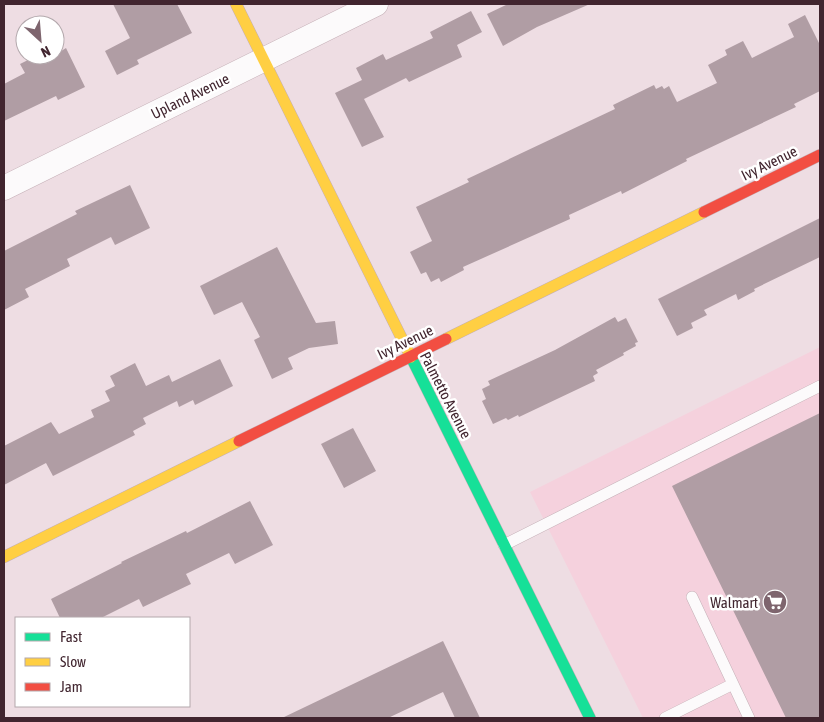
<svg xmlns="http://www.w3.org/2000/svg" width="824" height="722" viewBox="0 0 824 722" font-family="'Asap Condensed',sans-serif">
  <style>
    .built { fill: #f5d1dd }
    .building { fill: #b09da4 }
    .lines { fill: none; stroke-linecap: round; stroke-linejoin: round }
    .lane-casing { stroke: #c4afb6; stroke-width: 12 }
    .street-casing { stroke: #c4afb6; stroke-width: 25 }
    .fast-casing { stroke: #c4afb6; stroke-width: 12 }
    .slow-casing { stroke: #c4afb6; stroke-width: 12 }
    .jam-casing { stroke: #c4afb6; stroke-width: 12 }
    .lane { stroke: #fcfafb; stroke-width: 11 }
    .street { stroke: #fcfafb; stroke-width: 24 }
    .fast { stroke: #16e098; stroke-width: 11 }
    .slow { stroke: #ffcf43; stroke-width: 11 }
    .jam { stroke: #f24e42; stroke-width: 11 }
    .labels { text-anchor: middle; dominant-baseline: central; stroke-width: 5; stroke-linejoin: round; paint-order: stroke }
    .street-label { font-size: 15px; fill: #41252f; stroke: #fff }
    .poi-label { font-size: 15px; fill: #41252f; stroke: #fff; text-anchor: end }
  </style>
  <rect width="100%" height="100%" fill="#eedde3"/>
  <path class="built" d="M820,347V718H643L530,492Z"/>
  <path class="building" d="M113,4H177L192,33L137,60L139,64L117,75L105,51L130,38Z
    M508,4H590L537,27L503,46L487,14Z
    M471,11L482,32L457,45L462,57L409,82L406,78L364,99L384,137L362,147L335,93L362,80L356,68L383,54L386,60L433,38L430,32Z
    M805,15L820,45V91L794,104L796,107L686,159L687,161L622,194L621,191L569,215L570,219L463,267L464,270L441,282L439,278L431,282L426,272L421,274L410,252L432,241L416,207L469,182L467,179L615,109L613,105L654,85L656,89L662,86L664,89L669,86L677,102L717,83L708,65L727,55L725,50L743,41L752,58L794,37L788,24Z
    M66,48L85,87L58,100L56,96L4,121V84L25,73L20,64L38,55H55Z
    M130,185L150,228L115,245L111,237L67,259L70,266L25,289L29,297L4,310V251L77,214L75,211Z
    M820,218V257L754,289L755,291L738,300L736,294L704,310L707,315L691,323L693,328L677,336L658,299Z
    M277,247L316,323L335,321L338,344L309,348L288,358L293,369L272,379L254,340L260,337L242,302L214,315L200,286Z
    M615,317L618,322L626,318L638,342L635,343L636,346L623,353L624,355L596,370L598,373L593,376L595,381L519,417L518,415L508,420L506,418L493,424L482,401L486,399L482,389L490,385L488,381L555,350Z
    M220,359L233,386L195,405L193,400L179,407L177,401L143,418L146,424L133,431L135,435L53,476L46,463L4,485V446L51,422L59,434L94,417L91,410L110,401L105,391L115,386L110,376L135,363L146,386L169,375L172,382Z
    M820,413V718H786L672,486Z
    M353,428L376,471L344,488L321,444Z
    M250,501L273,545L235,564L229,553L186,574L191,584L143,607L139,599L101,618H60L51,599L122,563L121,562L186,531L187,533Z
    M443,641L480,718H455L443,692L388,718H282Z"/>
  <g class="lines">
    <g class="lane-casing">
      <path id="lane" d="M504,545L820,386
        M692,597L733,684
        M665,718L733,684L749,718"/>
    </g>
    <g class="street-casing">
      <path id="street" d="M4,188L376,4"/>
    </g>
    <g class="fast-casing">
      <path id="fast" d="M411,357L590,718"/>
    </g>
    <g class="slow-casing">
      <path id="slow" d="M236,4L411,357
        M446,339L704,212
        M4,557L239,441"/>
    </g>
    <g class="jam-casing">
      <path id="jam" d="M704,212L820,155
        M239,441L446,339"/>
    </g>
    <use href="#lane" class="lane"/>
    <use href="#street" class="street"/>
    <use href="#fast" class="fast"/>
    <use href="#slow" class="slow"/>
    <use href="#jam" class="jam"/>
  </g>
  <defs>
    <g id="supermarket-disc" transform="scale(1.25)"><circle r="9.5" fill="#7e656e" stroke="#fff"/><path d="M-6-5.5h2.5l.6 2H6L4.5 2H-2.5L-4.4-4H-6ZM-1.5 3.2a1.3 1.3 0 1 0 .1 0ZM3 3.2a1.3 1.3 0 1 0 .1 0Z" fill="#fff"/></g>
  </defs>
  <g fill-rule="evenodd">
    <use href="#supermarket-disc" x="775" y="602"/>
  </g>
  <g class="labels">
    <g class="street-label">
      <text transform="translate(190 96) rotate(-26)">Upland Avenue</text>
      <text transform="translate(769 163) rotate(-26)">Ivy Avenue</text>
      <text transform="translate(405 342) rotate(-26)">Ivy Avenue</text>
      <text transform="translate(446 395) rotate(63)">Palmetto Avenue</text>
    </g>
    <g class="poi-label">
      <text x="758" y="602">Walmart</text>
    </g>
  </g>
  <rect width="824" height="722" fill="none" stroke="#41252f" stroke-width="10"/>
  <rect x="15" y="617" width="175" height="90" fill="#ffffff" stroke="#b3a8ac"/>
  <rect x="25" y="633" width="25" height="8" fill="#16e098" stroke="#b3a8ac"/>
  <text x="60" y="642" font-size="15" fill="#41252f">Fast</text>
  <rect x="25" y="658" width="25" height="8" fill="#ffcf43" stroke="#b3a8ac"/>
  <text x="60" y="667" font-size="15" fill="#41252f">Slow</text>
  <rect x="25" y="683" width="25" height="8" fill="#f24e42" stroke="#b3a8ac"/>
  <text x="60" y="692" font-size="15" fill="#41252f">Jam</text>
  <g transform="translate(40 40) rotate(154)"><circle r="24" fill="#ffffff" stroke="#b3a8ac"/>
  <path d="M0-4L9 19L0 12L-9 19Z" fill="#7e656e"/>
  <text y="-8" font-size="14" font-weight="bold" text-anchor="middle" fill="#41252f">N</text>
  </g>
</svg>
